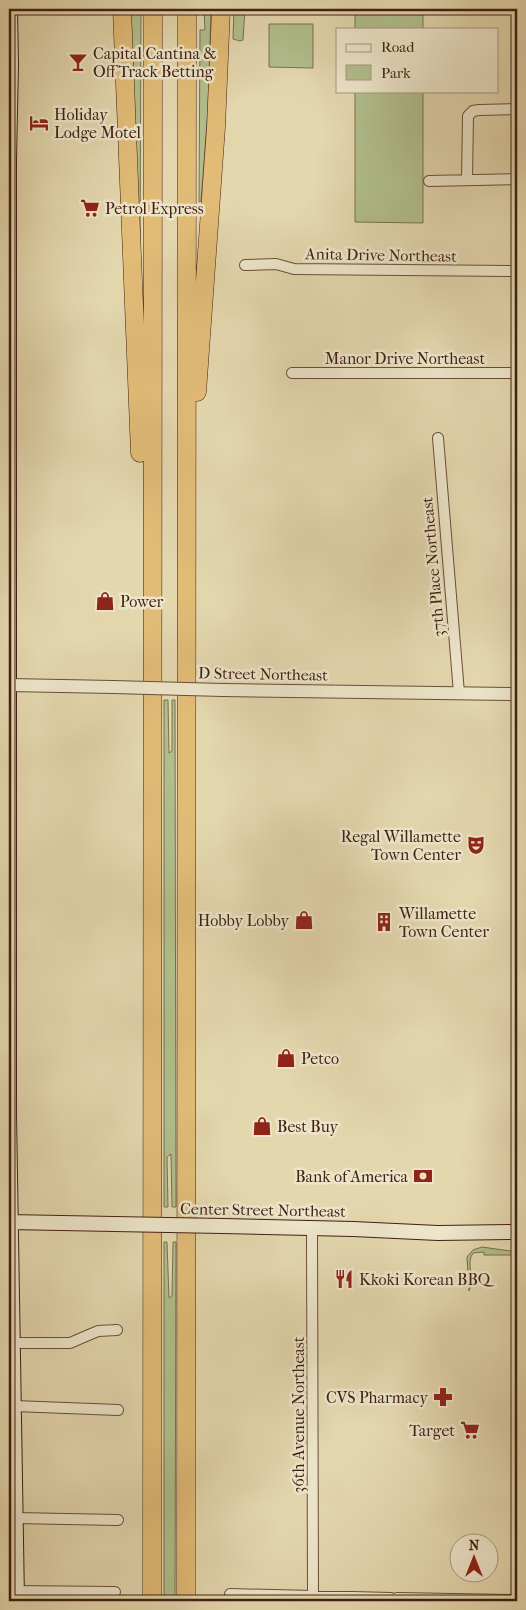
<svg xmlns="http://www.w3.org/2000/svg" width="526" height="1610" viewBox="0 0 526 1610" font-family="'IM FELL French Canon',serif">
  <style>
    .green { fill: #b1bf8c; stroke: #78704f }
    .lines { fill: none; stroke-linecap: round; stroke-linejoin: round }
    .minor-casing { stroke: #694e39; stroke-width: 12 }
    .tertiary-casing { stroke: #694e39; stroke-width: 14 }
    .secondary-casing { stroke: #402012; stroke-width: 16 }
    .motorway-casing { stroke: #402012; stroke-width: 19 }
    .minor { stroke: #ede5ca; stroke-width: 10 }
    .tertiary { stroke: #ede5ca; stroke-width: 12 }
    .secondary { stroke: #ede5ca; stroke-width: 14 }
    .motorway { stroke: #e2bc77; stroke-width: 18 }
    .tertiary-bridge-casing { stroke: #694e39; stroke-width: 14; stroke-linecap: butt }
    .secondary-bridge-casing { stroke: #402012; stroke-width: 16; stroke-linecap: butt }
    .tertiary-bridge { stroke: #ede5ca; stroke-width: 12 }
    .secondary-bridge { stroke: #ede5ca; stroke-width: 14 }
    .labels { text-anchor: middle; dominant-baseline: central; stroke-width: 5; stroke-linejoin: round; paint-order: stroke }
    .poi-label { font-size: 16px; fill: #402012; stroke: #ede5ca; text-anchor: start }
    .street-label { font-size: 16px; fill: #402012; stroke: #ede5ca }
  </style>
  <rect width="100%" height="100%" fill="#e4d7ae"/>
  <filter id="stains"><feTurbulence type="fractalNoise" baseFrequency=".004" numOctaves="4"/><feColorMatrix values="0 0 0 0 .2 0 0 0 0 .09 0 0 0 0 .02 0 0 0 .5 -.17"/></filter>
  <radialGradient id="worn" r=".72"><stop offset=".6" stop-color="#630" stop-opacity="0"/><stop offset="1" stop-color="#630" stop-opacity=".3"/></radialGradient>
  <path class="green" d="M127,9H141L140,252Z
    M204,9H211L208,108L201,201L199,202L200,30H205Z
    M234,9H245L243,40L240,41L233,39Z
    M355,9H423V29H355Z
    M269,24H313V68L269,67Z
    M355,91H423V223L355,222Z
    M164,700H168L169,753L172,751V700H175L176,1207H172L171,1154L167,1157L168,1207H164Z
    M164,1242H167L169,1298L172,1296L173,1242H176L175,1601H164Z
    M482,1247L517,1252V1255H484V1252L473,1253C465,1264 476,1278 469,1291L467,1257L473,1250Z"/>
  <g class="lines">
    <g class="minor-casing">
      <path id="minor" d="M467,180L468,116L473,111L479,110L517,109
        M429,181L517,179
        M245,265L276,264L294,269L517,271
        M292,373H517
        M438,438L459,693
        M312,1228L313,1601
        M13,1343H70L98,1331L117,1330
        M14,1406L118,1410
        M15,1518L118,1520
        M9,1591L115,1592
        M230,1594L391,1598
        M397,1598L517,1600"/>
    </g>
    <g class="tertiary-casing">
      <path id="tertiary" d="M9,685L113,687
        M223,690L517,694"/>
    </g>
    <g class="secondary-casing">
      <path id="secondary" d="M10,9L11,64L9,159V1115L17,1601
        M9,1222L114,1224
        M223,1226L353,1229L438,1233L517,1232"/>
    </g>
    <g class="motorway-casing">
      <path id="motorway" d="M122,9L140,453
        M197,392L216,127L221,9
        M152,1601L153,9
        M186,1601L187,9"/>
    </g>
    <use href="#minor" class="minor"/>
    <use href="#tertiary" class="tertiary"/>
    <use href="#secondary" class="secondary"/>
    <use href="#motorway" class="motorway"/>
    <g class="tertiary-bridge-casing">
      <path id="tertiary-bridge" d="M113,687L223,690"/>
    </g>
    <g class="secondary-bridge-casing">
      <path id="secondary-bridge" d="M114,1224L223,1226"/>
    </g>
    <use href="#tertiary-bridge" class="tertiary-bridge"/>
    <use href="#secondary-bridge" class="secondary-bridge"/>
  </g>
  <defs>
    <g id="bar-bare" transform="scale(1.5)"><path d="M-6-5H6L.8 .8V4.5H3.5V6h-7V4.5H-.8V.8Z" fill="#8f2418" stroke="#ede5ca" stroke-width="2.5" paint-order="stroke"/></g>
    <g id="hotel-bare" transform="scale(1.5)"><path d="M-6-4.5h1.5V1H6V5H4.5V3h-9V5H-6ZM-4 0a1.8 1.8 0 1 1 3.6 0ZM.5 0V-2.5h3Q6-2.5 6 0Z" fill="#8f2418" stroke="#ede5ca" stroke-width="2.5" paint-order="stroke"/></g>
    <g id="supermarket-bare" transform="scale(1.5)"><path d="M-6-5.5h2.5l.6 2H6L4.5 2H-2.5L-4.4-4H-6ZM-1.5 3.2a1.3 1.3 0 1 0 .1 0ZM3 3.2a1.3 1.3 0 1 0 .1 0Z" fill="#8f2418" stroke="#ede5ca" stroke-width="2.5" paint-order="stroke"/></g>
    <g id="shop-bare" transform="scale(1.5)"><path d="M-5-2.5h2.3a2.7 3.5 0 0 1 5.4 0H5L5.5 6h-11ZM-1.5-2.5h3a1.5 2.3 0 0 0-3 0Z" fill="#8f2418" stroke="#ede5ca" stroke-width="2.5" paint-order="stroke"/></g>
    <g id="theatre-bare" transform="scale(1.5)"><path d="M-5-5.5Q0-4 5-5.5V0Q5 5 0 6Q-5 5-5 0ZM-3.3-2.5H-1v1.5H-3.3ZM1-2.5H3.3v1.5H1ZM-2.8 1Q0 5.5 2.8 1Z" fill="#8f2418" stroke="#ede5ca" stroke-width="2.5" paint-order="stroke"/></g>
    <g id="building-bare" transform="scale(1.5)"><path d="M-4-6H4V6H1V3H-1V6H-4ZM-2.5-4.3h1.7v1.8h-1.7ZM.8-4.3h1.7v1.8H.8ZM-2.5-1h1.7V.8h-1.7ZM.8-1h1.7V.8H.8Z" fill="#8f2418" stroke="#ede5ca" stroke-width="2.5" paint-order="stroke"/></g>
    <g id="bank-bare" transform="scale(1.5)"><path d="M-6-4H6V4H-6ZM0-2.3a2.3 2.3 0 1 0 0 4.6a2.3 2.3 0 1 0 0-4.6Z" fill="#8f2418" stroke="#ede5ca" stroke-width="2.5" paint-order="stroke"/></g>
    <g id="restaurant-bare" transform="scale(1.5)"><path d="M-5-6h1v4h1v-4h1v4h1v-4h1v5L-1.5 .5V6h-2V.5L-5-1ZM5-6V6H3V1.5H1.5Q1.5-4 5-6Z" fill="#8f2418" stroke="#ede5ca" stroke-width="2.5" paint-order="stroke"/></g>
    <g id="pharmacy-bare" transform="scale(1.5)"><path d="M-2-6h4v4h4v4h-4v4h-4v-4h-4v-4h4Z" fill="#8f2418" stroke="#ede5ca" stroke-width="2.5" paint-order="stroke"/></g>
  </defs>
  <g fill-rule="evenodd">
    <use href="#bar-bare" x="78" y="62"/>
    <use href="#hotel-bare" x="39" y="123"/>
    <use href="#supermarket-bare" x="90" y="208"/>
    <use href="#shop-bare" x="105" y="601"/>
    <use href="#theatre-bare" x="476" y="845"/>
    <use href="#shop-bare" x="304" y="920"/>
    <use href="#building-bare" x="384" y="922"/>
    <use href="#shop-bare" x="286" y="1058"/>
    <use href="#shop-bare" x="262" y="1126"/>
    <use href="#bank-bare" x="423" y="1176"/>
    <use href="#restaurant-bare" x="344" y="1279"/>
    <use href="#pharmacy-bare" x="443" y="1397"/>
    <use href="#supermarket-bare" x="470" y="1430"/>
  </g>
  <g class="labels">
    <g class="poi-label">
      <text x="93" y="53">Capital Cantina &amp;<tspan x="93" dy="18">Off Track Betting</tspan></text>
      <text x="54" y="114">Holiday<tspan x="54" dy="18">Lodge Motel</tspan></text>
      <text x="105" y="208">Petrol Express</text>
      <text x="120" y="601">Power</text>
      <text x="461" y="836" text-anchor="end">Regal Willamette<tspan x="461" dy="18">Town Center</tspan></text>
      <text x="399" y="913">Willamette<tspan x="399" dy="18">Town Center</tspan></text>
      <text x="289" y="920" text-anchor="end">Hobby Lobby</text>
      <text x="301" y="1058">Petco</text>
      <text x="277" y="1126">Best Buy</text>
      <text x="408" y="1176" text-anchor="end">Bank of America</text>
      <text x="359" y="1279">Kkoki Korean BBQ</text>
      <text x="428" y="1397" text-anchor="end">CVS Pharmacy</text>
      <text x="455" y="1430" text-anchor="end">Target</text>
    </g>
    <g class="street-label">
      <text transform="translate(381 255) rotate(1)">Anita Drive Northeast</text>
      <text x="405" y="358">Manor Drive Northeast</text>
      <text transform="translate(433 567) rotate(-95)">37th Place Northeast</text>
      <text transform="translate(263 674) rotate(1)">D Street Northeast</text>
      <text transform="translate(263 1210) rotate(1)">Center Street Northeast</text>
      <text transform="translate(298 1415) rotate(-90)">36th Avenue Northeast</text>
    </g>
  </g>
  <rect width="526" height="1610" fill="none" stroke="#e4d7ae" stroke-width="30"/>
  <rect x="10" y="10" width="506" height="1590" fill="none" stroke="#402012" stroke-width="2.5"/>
  <rect x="15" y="15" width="496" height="1580" fill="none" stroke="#402012"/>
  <rect x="336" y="28" width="162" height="65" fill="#ede5ca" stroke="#a89680"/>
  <rect x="346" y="44" width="25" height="8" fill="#ede5ca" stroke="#a89680"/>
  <text x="381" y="52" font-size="15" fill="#402012">Road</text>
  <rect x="346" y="65" width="25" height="15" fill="#b1bf8c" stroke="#a89680"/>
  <text x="381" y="78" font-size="15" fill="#402012">Park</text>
  <g transform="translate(474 1558)"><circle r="24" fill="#ede5ca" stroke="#a89680"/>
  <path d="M0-4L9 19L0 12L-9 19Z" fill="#8f2418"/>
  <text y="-8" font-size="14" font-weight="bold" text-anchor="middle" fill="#402012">N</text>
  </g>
  <rect width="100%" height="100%" filter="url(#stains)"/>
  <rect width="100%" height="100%" fill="url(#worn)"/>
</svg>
